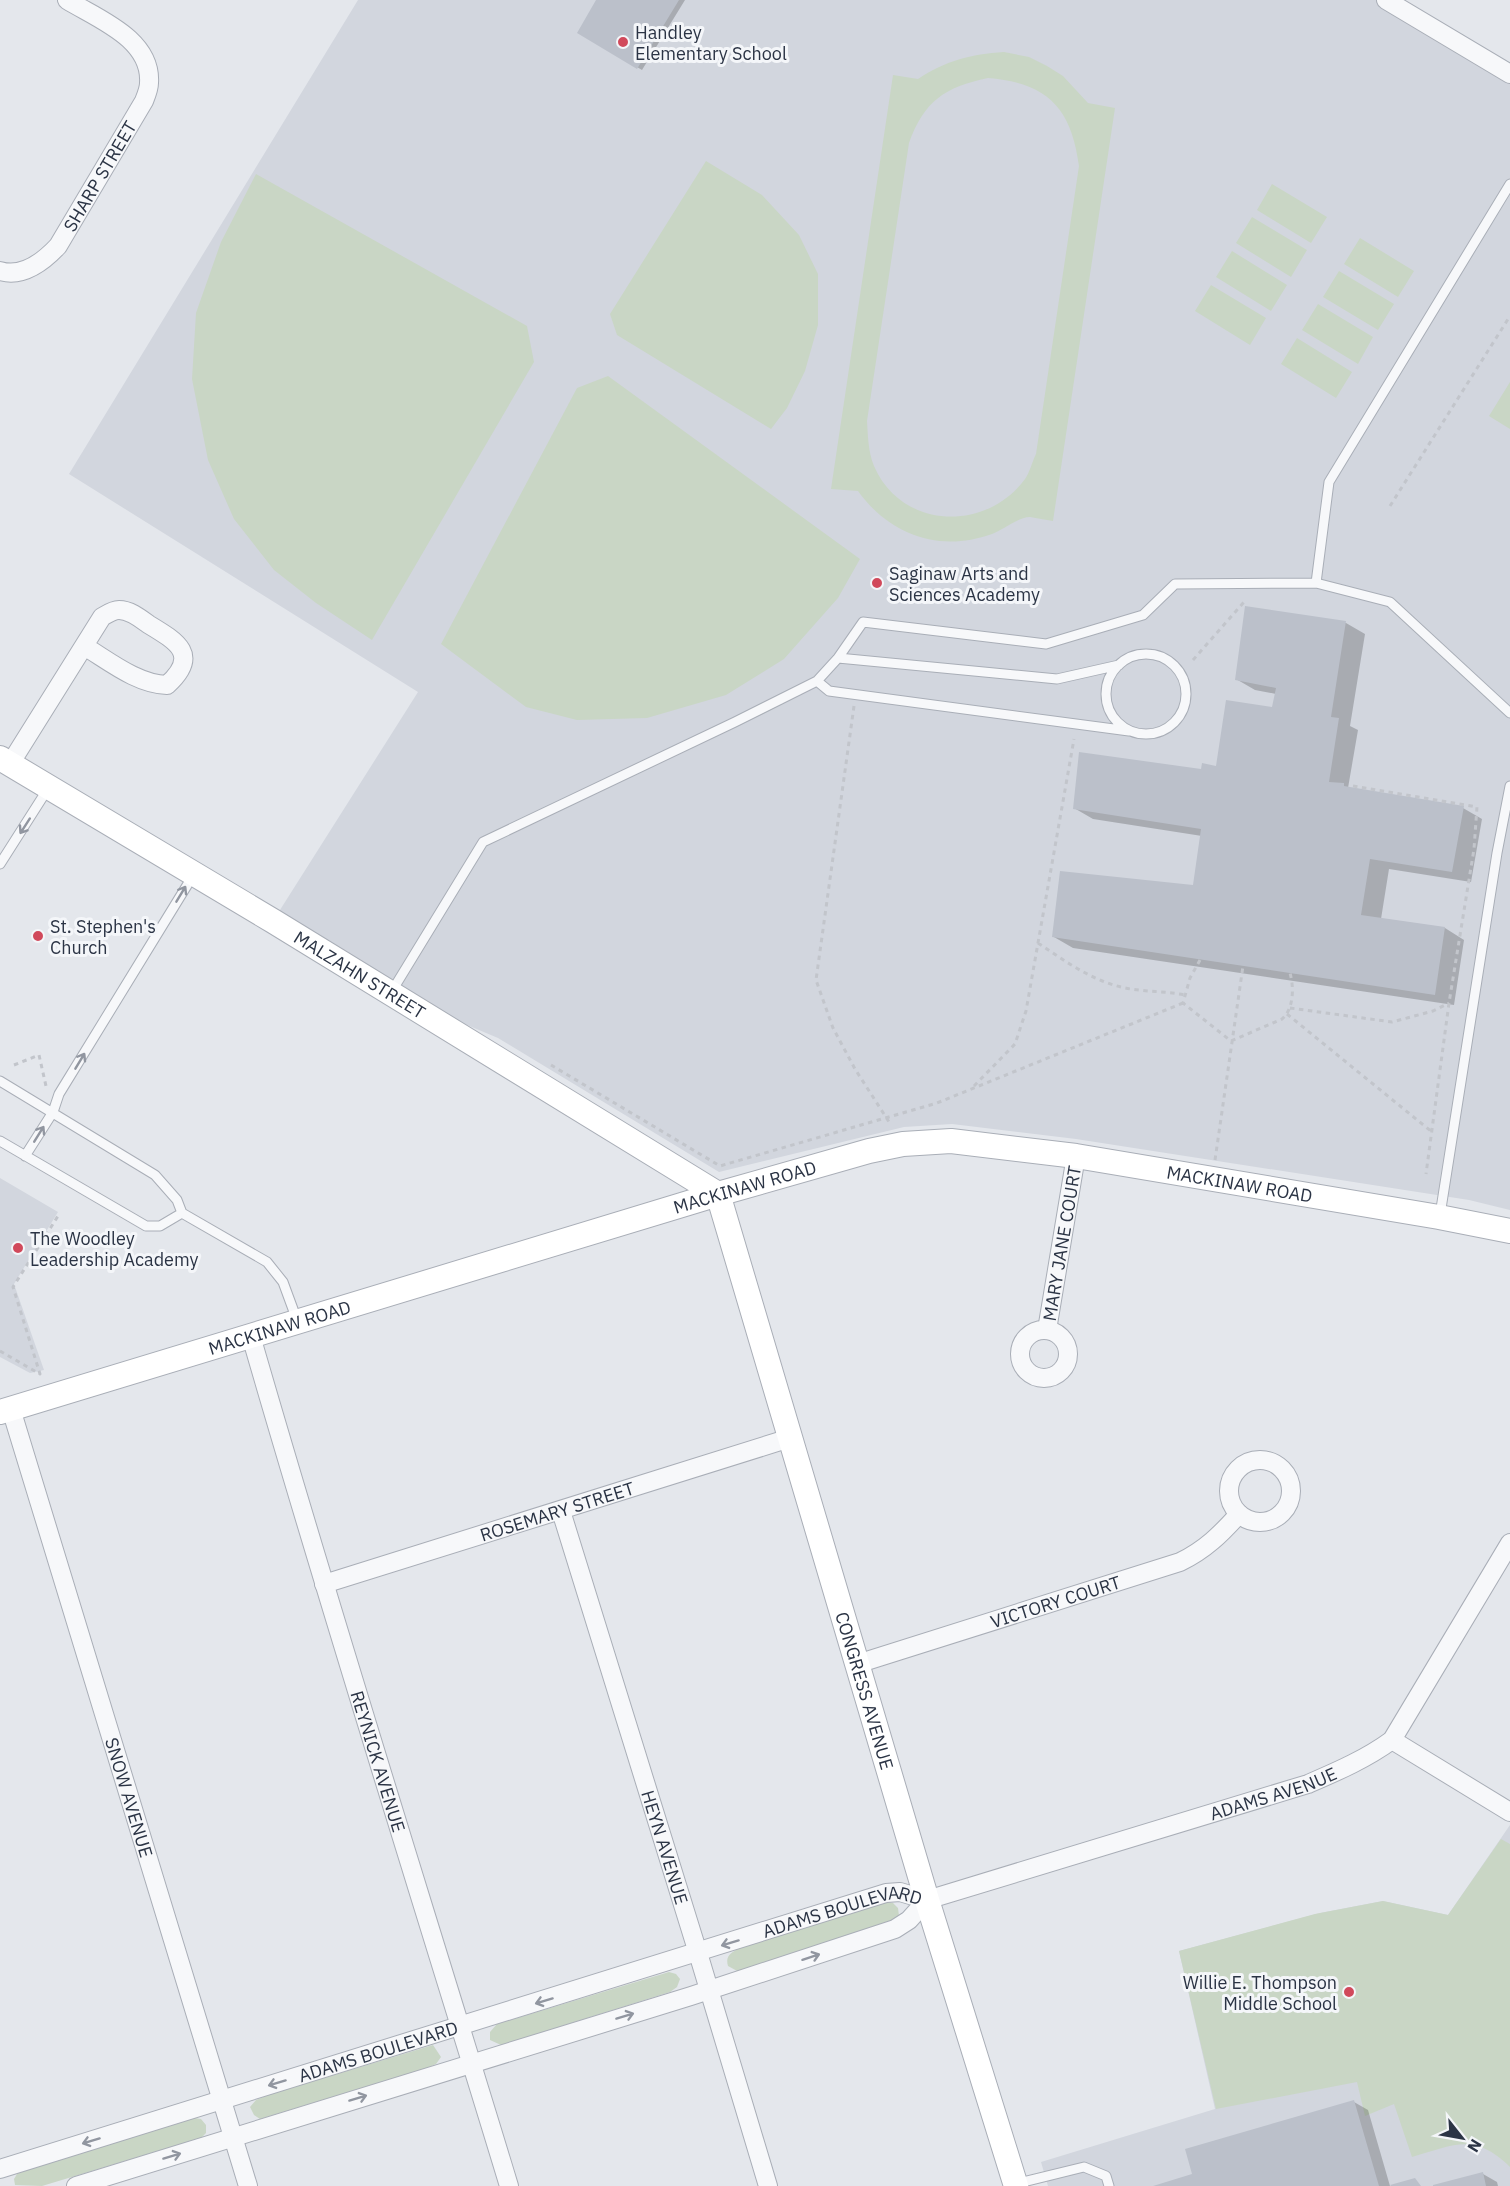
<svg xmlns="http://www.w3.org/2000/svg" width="1510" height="2186" viewBox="0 0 1510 2186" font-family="'IBM Plex Sans',sans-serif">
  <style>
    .built { fill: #d2d6de }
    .green { fill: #c9d6c5; fill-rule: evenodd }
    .shadow { fill: #0003 }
    .building { fill: #bbc0ca }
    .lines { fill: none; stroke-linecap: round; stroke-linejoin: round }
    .lane-casing { stroke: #a9aeb7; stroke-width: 11 }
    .street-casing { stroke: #a9aeb7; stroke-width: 20 }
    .secondary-casing { stroke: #a9aeb7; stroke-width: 26 }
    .path { stroke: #c2c5cb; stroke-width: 3; stroke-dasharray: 4.5 4.5; stroke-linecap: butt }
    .lane { stroke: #f7f8fa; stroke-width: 9 }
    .street { stroke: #f7f8fa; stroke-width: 18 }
    .secondary { stroke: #fff; stroke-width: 24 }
    .oneway { stroke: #9196a0 }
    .poi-dot { fill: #d1495b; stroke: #f4f6f9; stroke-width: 2 }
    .labels { text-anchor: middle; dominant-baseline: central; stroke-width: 6; stroke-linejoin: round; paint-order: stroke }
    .poi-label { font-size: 18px; fill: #2b3445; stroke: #f4f6f9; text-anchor: start }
    .street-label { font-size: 18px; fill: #2b3445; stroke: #f4f6f9 }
  </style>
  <rect width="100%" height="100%" fill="#e4e7ec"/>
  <path class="built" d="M358,0H1386L1510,74V1210L1469,1200L1076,1139L952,1124L904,1127L719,1172L498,1038L391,993L273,921L418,692L69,474Z
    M0,1178L58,1212L14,1284L44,1370L30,1373L0,1357Z
    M1510,1825V2186H1048L1041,2162L1215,2109L1179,1951L1320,1913L1383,1901L1448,1915Z"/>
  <path class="green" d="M1004,52L1029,57L1047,66L1063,76L1088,103L1115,108L1053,521C1045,520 1037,518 1030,517C1018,517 1003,530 992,534C939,553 890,535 858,491L831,489L893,75L918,79C945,61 971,54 1004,52ZM988,78C1047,83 1071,107 1079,166L1036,454C1032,462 1030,472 1025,479C985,533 901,529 874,466C868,451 868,436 867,421L909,143C924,101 945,87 988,78Z
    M706,161L762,195L799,235L818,274V325L805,371L787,408L771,429L617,335L610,314Z
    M256,174L527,326L534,362L372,640L316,603L274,570L234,519L208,460L192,379L196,313L221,242Z
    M1272,184L1327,217L1311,243L1257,210Z
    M1252,217L1307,250L1291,277L1236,243Z
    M1360,238L1414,271L1398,297L1344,264Z
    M1232,251L1287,285L1271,311L1216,277Z
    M1339,271L1394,304L1378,330L1323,297Z
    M1211,285L1266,318L1250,345L1195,311Z
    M1318,304L1373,337L1358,364L1302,330Z
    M1297,338L1352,372L1336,398L1281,364Z
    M608,376L860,559L838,598L784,659L726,695L647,718L577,720L526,707L441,644L577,388Z
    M1510,382V429L1489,416Z
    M1501,1839L1510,1844V2167C1474,2132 1455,2145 1412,2157L1394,2104L1365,2116L1357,2082L1216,2109L1179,1951L1315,1914L1383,1901L1448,1915Z
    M887,1902L893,1903L898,1908L899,1916L892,1923L739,1972L728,1966C725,1956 731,1953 739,1948Z
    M669,1972L676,1974L680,1979L677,1987L670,1992L511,2042L501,2045L490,2040V2032L497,2024Z
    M433,2045L441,2057L436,2064L427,2068L260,2119L254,2115L250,2107L256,2100L268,2095Z
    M195,2118L201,2119L206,2125V2133L201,2138L42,2186L15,2185L14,2179L17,2174L25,2169Z"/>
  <path class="shadow" d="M598,0H685L642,70L579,32Z
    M1246,607L1346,623L1365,634L1350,726L1358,730L1348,788L1463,808L1482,819L1471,882L1389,869L1381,919L1445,928L1464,940L1454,1005L1073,948L1054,937L1194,886L1202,836L1093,819L1074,808L1203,770L1217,768L1273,709L1276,694L1255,690L1236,679Z
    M1354,2102L1368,2110L1390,2186H1157L1194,2175Z
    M1483,2174L1497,2182L1498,2186H1436Z"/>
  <path class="building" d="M596,0H679L637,69L577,33Z
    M1245,606L1346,621L1331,717L1339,718L1329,782L1344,783V786L1464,806L1452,872L1370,859L1361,915L1445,927L1435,995L1052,937L1060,871L1193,885L1201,829L1073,809L1079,752L1201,769L1202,763L1216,766L1226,700L1272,707L1276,688L1235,680Z
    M1354,2100L1379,2186H1153L1192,2174L1185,2149Z
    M1483,2172L1486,2186H1433V2185Z
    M1415,2178L1421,2186H1391L1390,2185Z"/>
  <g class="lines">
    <g class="lane-casing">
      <path id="lane" d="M1316,583L1390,602L1510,713
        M1106 694a40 40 0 1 1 80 0a40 40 0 1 1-80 0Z
        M838,658L1057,679L1119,665
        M817,681L829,691L1129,731
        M0,864L49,787
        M392,991L483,842L735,722L817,681L838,658L863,622L1046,644L1143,615L1175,584L1316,583L1329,482L1510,184
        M0,1081L155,1175L177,1200L182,1213L267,1262L283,1282L297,1320
        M0,1141L146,1226H160L182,1213
        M25,1156L53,1112L59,1094L194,874
        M1440,1215L1497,853L1510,786
        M1015,2184L1084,2167L1106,2176L1109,2186"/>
    </g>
    <g class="street-casing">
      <g id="street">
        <path d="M1386,0L1510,74"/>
        <path id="s1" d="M0,271C23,278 43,262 58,246L144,101C146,96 149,89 149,83C152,39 98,19 67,0"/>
        <path d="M10,764L102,617C107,614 113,610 119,610C130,610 140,618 148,624C178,642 200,655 167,685C137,684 109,661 84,646"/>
        <path id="s2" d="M1047,1330L1076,1156"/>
        <circle cx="1044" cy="1354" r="24"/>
        <path id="s3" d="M251,1336C333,1621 423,1903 509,2186"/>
        <path id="s4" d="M11,1409L248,2186"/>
        <circle cx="1260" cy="1491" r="31"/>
        <path id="s5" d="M561,1511L698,1953L768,2186"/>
        <path id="s6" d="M324,1584L790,1438"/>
        <path id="s7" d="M857,1664L1180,1562C1205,1550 1221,1534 1239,1514"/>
        <path d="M1392,1740L1510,1812"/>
        <path id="s8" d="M927,1900L1308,1784C1338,1771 1366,1759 1392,1740L1510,1543"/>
        <path id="s9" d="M0,2169L886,1893L900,1892L927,1900"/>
        <path d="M76,2186L691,1996L895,1929L909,1920L927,1900"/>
      </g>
    </g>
    <g class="secondary-casing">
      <g id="secondary">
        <path id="s10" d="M0,758L273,921L718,1194"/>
        <path id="s11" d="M718,1194L927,1900L1016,2186"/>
        <path id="s12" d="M0,1412L718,1194L869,1151L903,1144L951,1141L1076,1156L1439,1217L1510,1231"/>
      </g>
    </g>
    <path class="path" d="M1390,506L1510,316
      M1193,660L1244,602
      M854,706L816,980L833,1028L855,1069L891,1125
      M1353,786L1477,807L1474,849L1449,1003L1426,1174
      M1038,943C1065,961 1092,981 1125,988C1145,992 1165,991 1185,995
      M1200,960L1190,978L1183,1003L1231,1041L1282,1019C1294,1009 1294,987 1290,973
      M1290,1008L1392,1022L1433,1011L1449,1003
      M1287,1014L1432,1132
      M14,1065L39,1055L46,1086
      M551,1065L720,1166L937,1103L1183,1003
      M974,1086L1015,1044L1026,1011L1074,739
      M1215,1160L1243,966
      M0,1351L40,1374L13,1287L58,1216"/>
    <use href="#lane" class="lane"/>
    <use href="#street" class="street"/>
    <use href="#secondary" class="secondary"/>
  </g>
  <defs><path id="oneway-shaft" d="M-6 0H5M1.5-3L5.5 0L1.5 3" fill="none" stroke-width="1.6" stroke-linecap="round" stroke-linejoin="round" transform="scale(1.5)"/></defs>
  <g class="oneway">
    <use href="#oneway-shaft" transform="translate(25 826) rotate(123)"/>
    <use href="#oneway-shaft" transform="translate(181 894) rotate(-59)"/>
    <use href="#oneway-shaft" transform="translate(80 1061) rotate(-59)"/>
    <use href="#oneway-shaft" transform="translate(39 1134) rotate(-58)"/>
    <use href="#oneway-shaft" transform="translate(730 1943) rotate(163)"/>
    <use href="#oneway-shaft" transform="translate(811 1957) rotate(-18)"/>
    <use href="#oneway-shaft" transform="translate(544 2001) rotate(163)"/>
    <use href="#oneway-shaft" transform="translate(625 2016) rotate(-17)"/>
    <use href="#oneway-shaft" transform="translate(277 2083) rotate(163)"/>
    <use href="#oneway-shaft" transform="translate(358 2098) rotate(-17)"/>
    <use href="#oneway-shaft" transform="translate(91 2141) rotate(163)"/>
    <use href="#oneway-shaft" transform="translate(172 2156) rotate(-17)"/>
  </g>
  <g class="poi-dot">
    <circle cx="623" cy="42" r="6"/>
    <circle cx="877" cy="583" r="6"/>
    <circle cx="38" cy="936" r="6"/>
    <circle cx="18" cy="1248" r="6"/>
    <circle cx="1349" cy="1992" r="6"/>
  </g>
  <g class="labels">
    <g class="poi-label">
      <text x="635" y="32">Handley<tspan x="635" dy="21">Elementary School</tspan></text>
      <text x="889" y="573">Saginaw Arts and<tspan x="889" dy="21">Sciences Academy</tspan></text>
      <text x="50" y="926">St. Stephen's<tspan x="50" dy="21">Church</tspan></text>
      <text x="30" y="1238">The Woodley<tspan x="30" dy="21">Leadership Academy</tspan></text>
      <text x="1337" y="1982" text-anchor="end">Willie E. Thompson<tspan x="1337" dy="21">Middle School</tspan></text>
    </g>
    <g class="street-label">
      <text stroke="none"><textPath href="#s1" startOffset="148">SHARP STREET</textPath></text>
      <text stroke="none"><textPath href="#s10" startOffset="420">MALZAHN STREET</textPath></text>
      <text stroke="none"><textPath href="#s12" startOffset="1282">MACKINAW ROAD</textPath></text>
      <text stroke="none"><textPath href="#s12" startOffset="778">MACKINAW ROAD</textPath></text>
      <text stroke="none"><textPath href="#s2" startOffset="88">MARY JANE COURT</textPath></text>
      <text stroke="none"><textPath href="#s12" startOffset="292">MACKINAW ROAD</textPath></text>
      <text stroke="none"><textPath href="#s6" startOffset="244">ROSEMARY STREET</textPath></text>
      <text stroke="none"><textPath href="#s7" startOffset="208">VICTORY COURT</textPath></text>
      <text stroke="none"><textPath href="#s11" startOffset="518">CONGRESS AVENUE</textPath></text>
      <text stroke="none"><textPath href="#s3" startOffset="444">REYNICK AVENUE</textPath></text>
      <text stroke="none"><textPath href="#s8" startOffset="362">ADAMS AVENUE</textPath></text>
      <text stroke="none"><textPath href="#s4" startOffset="406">SNOW AVENUE</textPath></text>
      <text stroke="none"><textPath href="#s5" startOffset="352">HEYN AVENUE</textPath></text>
      <text stroke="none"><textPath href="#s9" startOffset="882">ADAMS BOULEVARD</textPath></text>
      <text stroke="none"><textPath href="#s9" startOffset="396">ADAMS BOULEVARD</textPath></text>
    </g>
  </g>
  <g transform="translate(1462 2138) rotate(121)" stroke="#f4f6f9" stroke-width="4.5" paint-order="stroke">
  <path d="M0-4.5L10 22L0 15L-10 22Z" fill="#2b3445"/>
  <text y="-9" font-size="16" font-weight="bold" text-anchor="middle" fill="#2b3445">N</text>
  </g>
</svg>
